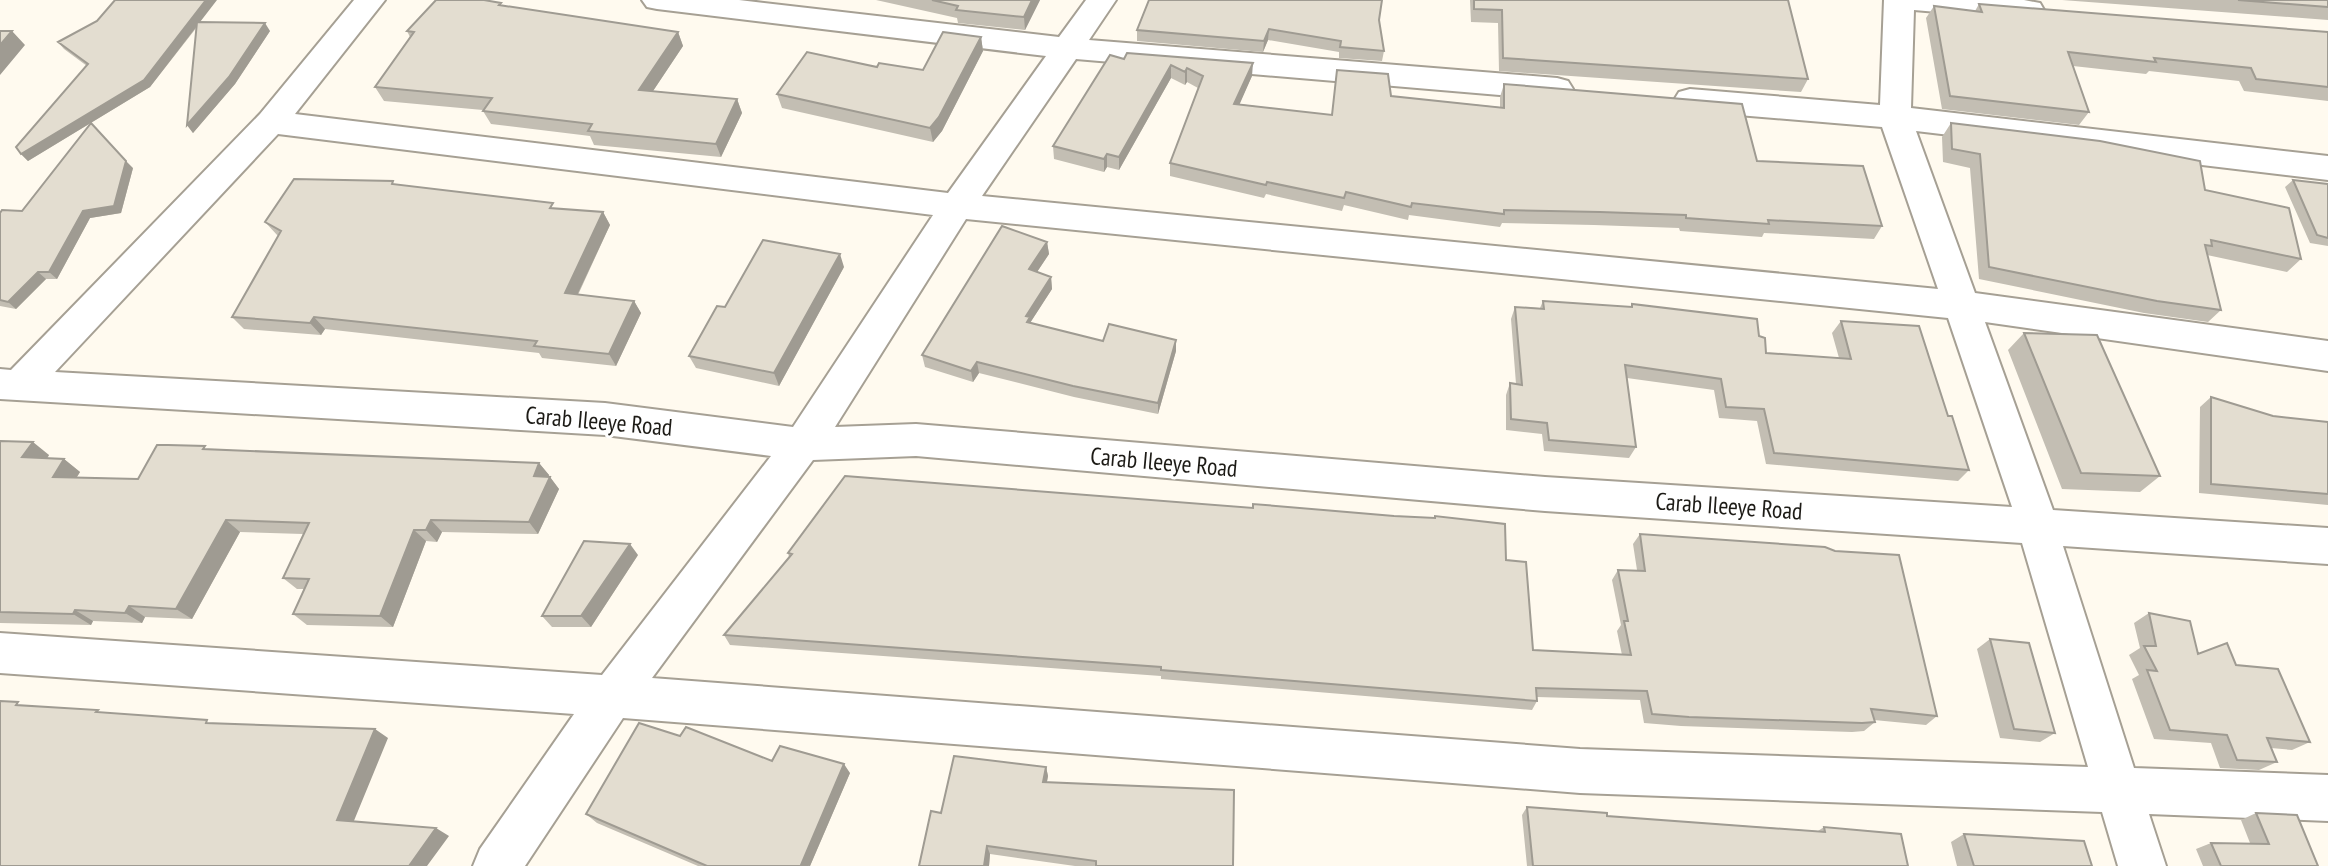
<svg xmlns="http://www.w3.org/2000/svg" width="2328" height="866" viewBox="0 0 2328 866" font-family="'PT Sans Narrow',sans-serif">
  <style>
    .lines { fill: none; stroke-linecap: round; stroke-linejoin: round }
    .minor-casing { stroke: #a6a094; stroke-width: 4 }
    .minor { fill: #fff; fill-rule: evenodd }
    .wall { fill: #c3beb3 }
    .shaded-wall { fill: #9f9b92 }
    .building { fill: #e3ddd0; stroke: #9f9b92; stroke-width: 2 }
    .labels { text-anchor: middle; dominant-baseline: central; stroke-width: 6; stroke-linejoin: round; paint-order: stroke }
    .street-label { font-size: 24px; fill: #1d1b16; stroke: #fff }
  </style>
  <rect width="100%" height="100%" fill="#fffaef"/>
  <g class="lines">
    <g class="minor-casing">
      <path id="minor" d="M354,0H385L295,114L948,193L1046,56L657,9L647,7L642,0H739L1059,37L1086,0H1116L1089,40L1557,78L1568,81L1573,89L1568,97L1557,100L1076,59L982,196L1938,289L1882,127L1690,111L1679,108L1674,100L1679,92L1690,89L1880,105L1884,0H2024L2040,3L2044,10L2040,17L2029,20L1914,10L1911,108L2328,156V180L1916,131L1975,293L2328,341V371L1985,322L2053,510L2328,528V564L2063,546L2134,768L2328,775V821L2149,814L2166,866H2118L2102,812L1580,793L623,718L525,866H473L480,849L574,714L0,673V633L602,675L771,456L605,435L0,399V369L11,370L260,114ZM278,134L933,215L793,427L605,403L55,372ZM966,219L1948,318L2012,507L1545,477L916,424L835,427ZM916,456L1545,511L2022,543L2088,767L1580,749L652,678L813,460Z"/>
    </g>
    <use href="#minor" class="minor"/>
  </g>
  <path class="wall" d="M876,0H1040L1025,30L958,23L957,18Z
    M1470,0H1788L1808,79L1801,92L1499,71L1498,23L1471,22Z
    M2062,0H2328V20Z
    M1979,4L2328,32V101L2244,91L2239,81L2149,71L2146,74L2073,66L2089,112L2079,125L1942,109L1926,18L1934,6L1975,11Z
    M503,6L678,32L683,46L653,91L737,99L742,113L721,157L594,145L590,136L491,124L483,111V110L384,101L375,87L410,37L407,31Z
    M1379,20L1384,51L1382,61L1339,58V52L1268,40L1263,52L1137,41V30Z
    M200,22L270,31L235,84L193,133L187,125L197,27L150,87L28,161L21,154L87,66L64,49L58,42Z
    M981,37L983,51L942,131L933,142L782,108L777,94L877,67L923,70Z
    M1124,59L1252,76L1239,104L1332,115L1391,96L1500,107V97L1504,84L1757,161L1882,226L1874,239L1764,233L1762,237L1680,231L1679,228L1594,225L1502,223L1500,227L1409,215L1408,220L1344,205L1342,211L1266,194L1264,198L1170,176V163L1198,88L1187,82L1185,85L1171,78L1119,170L1107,167L1104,172L1054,159L1053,146Z
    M1951,123L2205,190L2301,259L2287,272L2207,255L2221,310L2208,322L2144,313L1979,279L1970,168L1943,162L1942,137Z
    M133,168L121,213L90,218L57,279H46L16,309L0,306V213L22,211Z
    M2293,180L2328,184V246L2310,243L2285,187Z
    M395,184L556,209L603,212L610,225L578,295L634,301L641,313L616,366L542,358L539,353L325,329L321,335L244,329L232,317L278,236L265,222Z
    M1047,242L1049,254L1037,272L1051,277L1052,289L1030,323L1103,341L1176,351L1158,414L1074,397L979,373L973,382L925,367L922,355Z
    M844,267L779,386L696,368L689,356Z
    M1543,301L1631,307L1632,304L1759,336L1766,353L1839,358L1832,333L1841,321L1948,416L1969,470L1958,481L1766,464L1757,421L1719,418L1714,390L1627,378L1636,447L1629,458L1544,451L1542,434L1506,430V395L1510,383L1516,384L1511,319L1515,307L1540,308Z
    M2024,333L2160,476L2140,492L2062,489L2008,350Z
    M2211,397L2273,416L2328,422V505L2199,493L2200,407Z
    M0,441L49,455L47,459H64L80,472L77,477L138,479L208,449L539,463L549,475L548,477H550L559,489L538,534L442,532L437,542L426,541L393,627L307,625L293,614L304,589H297L283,578L303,534L240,532L192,619L145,617L142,623L93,621L91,625L0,623Z
    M1253,508L1434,518L1435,516L1506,560L1533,650L1622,655L1617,631L1621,625L1612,580L1618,570H1637L1633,544L1640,534L1937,716L1926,725L1874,720L1875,722L1864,731L1852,732L1681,726L1644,723L1640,700L1537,697V701L1532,710L1161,679V676L730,645L724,635L789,557L788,553Z
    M638,555L591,627H552L542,616Z
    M2149,613L2198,654L2236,665L2310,742L2292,750L2271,748L2277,762L2259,770L2220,768L2211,743L2154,739L2132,679L2139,675L2129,655L2140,648L2134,623Z
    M1990,639L2055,733L2040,742L2000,738L1977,649Z
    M680,736L772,761L850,773L810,866H698L597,823L586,814Z
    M1046,767L1048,776L1047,782L1233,866H1075L990,854L989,866H919L941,813Z
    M1527,807L1607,816L1818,831L1824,827L1908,866H1527L1522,815Z
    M2256,813L2318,866H2203L2196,849L2211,843H2250L2241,820Z
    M1964,834L2092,866H1957L1951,842Z"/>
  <path class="shaded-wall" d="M206,0H217L150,87L28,161L21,154Z
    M1032,0H1040L1025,30L1024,17Z
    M265,23L270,31L235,84L193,133L187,125Z
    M1269,29L1268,40L1263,52L1264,41Z
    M12,31L25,45L0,75V45Z
    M678,32L683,46L645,103L639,90Z
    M981,37L983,51L942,131L933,142L930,128Z
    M1253,63L1252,76L1234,117V104Z
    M1171,65V78L1119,170V157Z
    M1187,68V82L1185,85V72Z
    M737,99L742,113L721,157L716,144Z
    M1107,154V167L1104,172V159Z
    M126,161L133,168L121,213L90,218L57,279L49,272L83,211Z
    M603,212L610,225L572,306L565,293Z
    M1047,242L1049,254L1031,281L1029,269Z
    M840,254L844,267L779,386L774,373Z
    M38,272L46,279L16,309L8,302Z
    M1051,277L1052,289L1030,323L1028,333L1026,316Z
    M634,301L641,313L616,366L609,354Z
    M314,317L325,329L321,335L310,323Z
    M1176,340V351L1158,414V403Z
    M977,362L979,373L973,382L971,371Z
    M33,442L49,455L39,470L22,457Z
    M64,459L80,472L69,489L53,477Z
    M539,463L549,475L544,489L534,476Z
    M550,477L559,489L538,534L529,522Z
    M226,520L240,532L192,619L176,609Z
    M431,520L442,532L437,542L426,530Z
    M414,530L426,541L393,627L380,616Z
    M630,544L638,555L591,627L581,616Z
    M129,606L145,617L142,623L125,613Z
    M75,610L93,621L91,625L73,614Z
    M375,729L388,738L351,828L337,820Z
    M844,764L850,773L810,866L801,865Z
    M1046,767L1048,776L1045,791L1043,782Z
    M436,828L449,836L427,866H409Z
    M987,846L990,854L989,866H984Z"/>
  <path class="building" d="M115,0H206L144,80L21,154L16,147L88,64L58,42L97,21Z
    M436,0H484L501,3L499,5L678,32L639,90L737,99L716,144L588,131L592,124L483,111L492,98L375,87L414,32L407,31Z
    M932,0H1032L1024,17L956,10L958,6Z
    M1149,0H1382L1379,20L1384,51L1340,47L1341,41L1269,29L1264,41L1137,30Z
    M1474,0H1788L1808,79L1503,58L1502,10L1474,9Z
    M2238,0H2328V7Z
    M1979,4L2328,32V87L2256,79L2251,68L2154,58L2156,62L2068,52L2089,112L1950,96L1934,6L1982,12Z
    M197,22L265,23L229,77L187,125Z
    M0,31H12L0,45Z
    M943,32L981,37L939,117L930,128L777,94L807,52L877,67L879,63L923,70Z
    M1127,53L1253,63L1234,104L1332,115L1337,70L1388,74L1391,96L1504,108V84L1742,104L1757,161L1863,166L1882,226L1768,220L1769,224L1686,218V215L1600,212L1504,210V214L1412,203L1411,207L1346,192L1344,198L1267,182L1266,185L1170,163L1203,76L1187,68L1185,72L1171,65L1119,157L1107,154L1104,159L1053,146L1110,55L1124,59Z
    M91,123L126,161L114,206L83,211L49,272H38L8,302L0,300V213L2,210L22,211Z
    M1951,123L2100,141L2200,161L2205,190L2289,208L2301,259L2211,240L2212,246L2205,245L2221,310L2157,301L1989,267L1980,154L1952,149Z
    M294,179L393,181L392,184L553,203L550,208L603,212L565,293L634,301L609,354L534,346L537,341L314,317L310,323L232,317L281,231L265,222Z
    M2293,180L2328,184V238L2317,235Z
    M1002,226L1047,242L1029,269L1051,277L1026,316L1030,317L1027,322L1103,341L1109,324L1176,340L1158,403L1073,386L977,362L971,371L922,355Z
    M763,240L840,254L774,373L689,356L717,306L725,307Z
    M1543,301L1632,307V304L1757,319L1759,336L1765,338L1766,353L1851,359L1841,321L1919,326L1948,416H1952L1969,470L1774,453L1764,409L1726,407L1721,379L1625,365L1636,447L1549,440L1547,423L1511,419L1510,383L1522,385L1515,307L1544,309Z
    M2024,333L2097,335L2160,476L2081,473Z
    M2211,397L2273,416L2328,422V494L2211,484Z
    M0,441L33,442L22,457L64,459L53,477L138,479L157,445H168L205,446L203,449L539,463L534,476L550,477L529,522L431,520L426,530H414L380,616L293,614L309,579L283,578L309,523L226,520L176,609L129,606L125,613L75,610L73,614L0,612Z
    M845,476L1253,508V504L1394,516L1435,518V516L1505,524L1506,560L1526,562L1533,650L1631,655L1624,621H1628L1618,570L1645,571L1640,534L1825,547L1835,551L1899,555L1937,716L1871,709L1875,722L1862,723L1689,717L1652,714L1647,691L1536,688L1537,701L1161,670V667L724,635L792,554L788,553Z
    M584,541L630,544L581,616H542Z
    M2149,613L2190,621L2198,654L2227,643L2236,665L2278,669L2310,742L2267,738L2277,762L2237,760L2227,735L2170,730L2147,670L2157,671L2144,646H2156Z
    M1990,639L2029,643L2055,733L2014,729Z
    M0,701L18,702L16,705L98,710L96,712L207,720L206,723L375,729L337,820L436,828L409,866H0Z
    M639,723L680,736L686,727L772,761L780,746L844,764L801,865L808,866H707L586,814Z
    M954,756L1046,767L1043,782L1234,790L1233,866H1096V861L987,846L984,866H919L931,811L941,813Z
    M1527,807L1607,813V816L1825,832L1824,827L1901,834L1908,866H1533Z
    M2256,813L2297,815L2318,866H2221L2211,843L2269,844Z
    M1964,834L2084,841L2092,866H1974Z"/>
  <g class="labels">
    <g class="street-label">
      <text transform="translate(599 421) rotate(5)">Carab Ileeye Road</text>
      <text transform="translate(1164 462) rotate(5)">Carab Ileeye Road</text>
      <text transform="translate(1729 506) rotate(4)">Carab Ileeye Road</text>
    </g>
  </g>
</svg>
